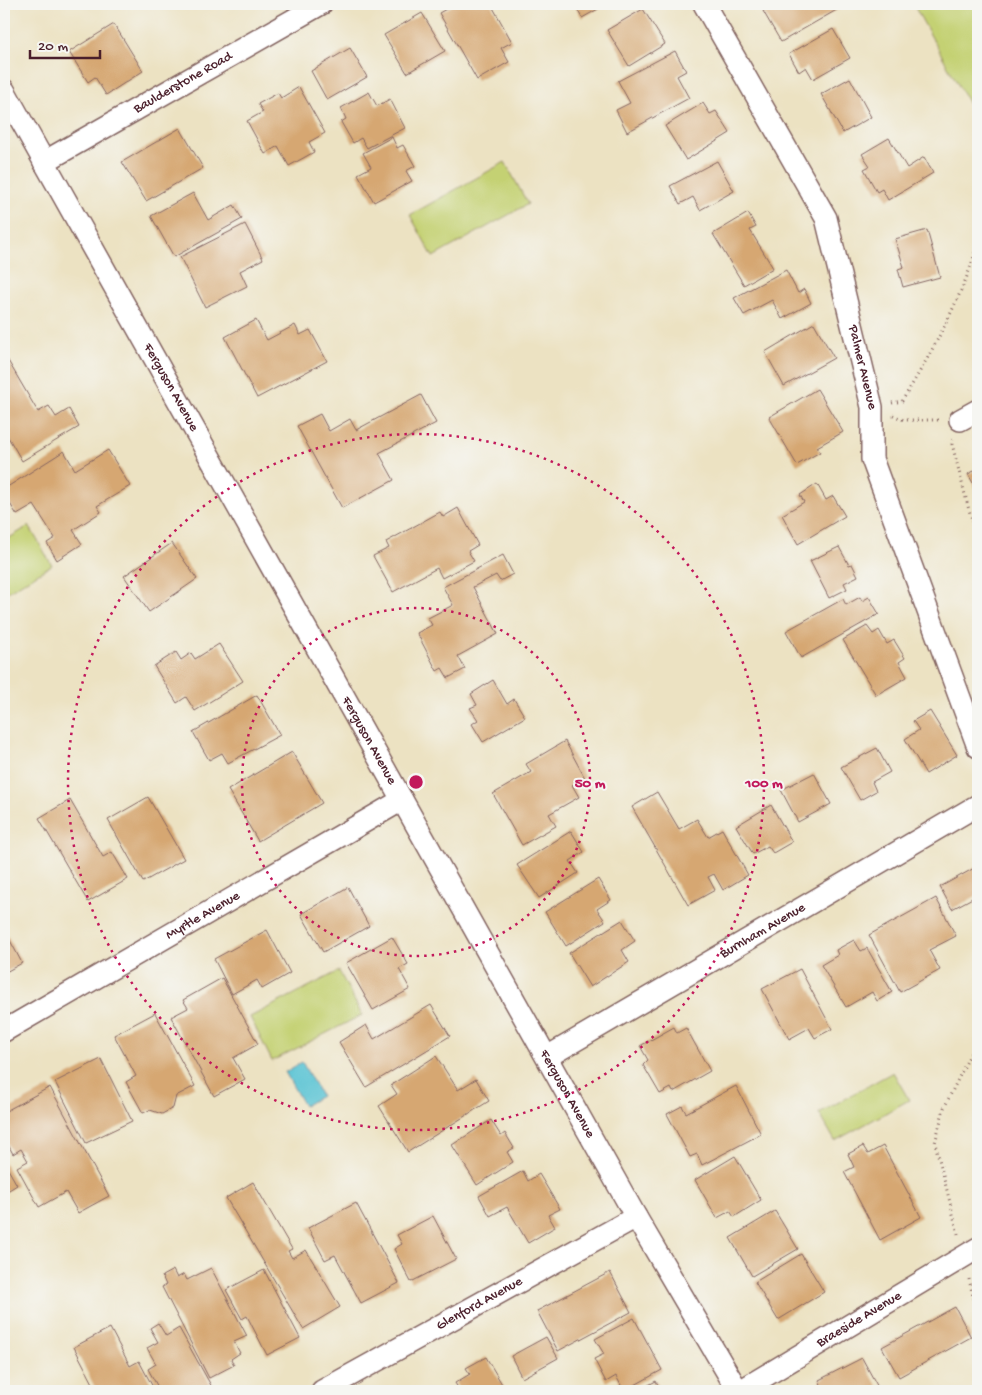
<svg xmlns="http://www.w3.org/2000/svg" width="982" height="1395" viewBox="0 0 982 1395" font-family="'Gochi Hand',sans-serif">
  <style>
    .green { fill: #c4d173; stroke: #87784f }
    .water { fill: #57c2d3; stroke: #50707f }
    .building { fill: #d6a772 }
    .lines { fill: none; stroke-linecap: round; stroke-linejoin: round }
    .street-casing { stroke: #836360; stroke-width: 24 }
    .path { stroke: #836360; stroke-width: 3; stroke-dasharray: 1 4; stroke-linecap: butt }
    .street { stroke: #fff; stroke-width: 21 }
    .ring { fill: none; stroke: #c2185b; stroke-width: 2.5; stroke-dasharray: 2.5 5 }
    .labels { text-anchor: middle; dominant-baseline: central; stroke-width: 4; stroke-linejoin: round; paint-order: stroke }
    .street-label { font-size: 14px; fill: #4a1f2b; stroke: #f6f6f2 }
    .centre { fill: #c2185b; stroke: #f6f6f2; stroke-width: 2.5 }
    .ring-label { font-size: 15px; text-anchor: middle; font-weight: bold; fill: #c2185b; stroke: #f6f6f2; stroke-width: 4; stroke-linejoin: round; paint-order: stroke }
  </style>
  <rect width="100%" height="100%" fill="#f6f6f2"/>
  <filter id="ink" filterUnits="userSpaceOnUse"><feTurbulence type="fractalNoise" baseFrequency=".02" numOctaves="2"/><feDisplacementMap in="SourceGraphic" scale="10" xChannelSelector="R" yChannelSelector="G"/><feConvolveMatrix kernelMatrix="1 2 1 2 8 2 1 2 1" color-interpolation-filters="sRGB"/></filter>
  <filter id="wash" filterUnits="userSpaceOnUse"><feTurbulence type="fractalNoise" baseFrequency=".0096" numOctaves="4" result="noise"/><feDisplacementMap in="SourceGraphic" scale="20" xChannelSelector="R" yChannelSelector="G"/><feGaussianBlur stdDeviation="1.12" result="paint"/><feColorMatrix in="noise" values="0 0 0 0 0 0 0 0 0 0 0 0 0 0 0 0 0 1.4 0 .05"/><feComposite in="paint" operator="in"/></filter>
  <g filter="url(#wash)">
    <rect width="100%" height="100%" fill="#ece2c2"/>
    <path class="green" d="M913,4H978V120Z
      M505,162L528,204L433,257L410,215Z
      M29,526L52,565L4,594V541Z
      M339,971L362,1015L272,1061L250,1017Z
      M893,1072L909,1100L835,1141L819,1113Z"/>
    <path class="water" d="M302,1062L321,1096L304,1106L285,1072Z"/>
    <g id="blocks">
      <path class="building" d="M455,4H491L512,42L501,48L509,62L477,80L439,13Z
        M574,4H607L582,18Z
        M775,4H847L781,42L763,11Z
        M643,9L665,44L629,66L607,30Z
        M422,13L445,51L407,73L384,35Z
        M114,24L143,71L106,95L95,77L88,82L69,52Z
        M833,29L850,58L813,79L806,67L799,72L789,54Z
        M350,48L367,77L327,100L311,71Z
        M675,51L686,71L677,76L689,98L627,132L616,110L630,103L618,81Z
        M850,78L871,117L843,133L821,94Z
        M299,87L325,133L309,142L314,152L289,166L278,146L265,154L247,121L263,112L258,104L278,93L281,98Z
        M369,92L377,106L390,99L405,128L367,148L361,138L353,143L341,122L346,119L341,108Z
        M703,103L710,114L716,111L730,133L686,160L665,126Z
        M180,128L203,168L146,201L122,162Z
        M392,137L397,148L403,145L415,166L406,171L412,181L374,202L358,174L371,167L363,153Z
        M889,138L907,168L924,157L933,173L888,200L882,189L877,192L864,169L870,166L862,154Z
        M717,161L734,191L700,210L693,197L680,204L670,186Z
        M193,193L208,220L234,205L242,219L174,257L151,216Z
        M748,213L756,227L750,230L773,268L744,285L713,234Z
        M245,224L263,259L240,271L247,286L205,307L180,257Z
        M927,230L940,277L903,287L898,269L904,267L895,239Z
        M786,270L798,293L804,289L811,303L782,319L772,300L744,315L734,298Z
        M256,320L267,340L295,325L300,335L310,330L327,361L257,398L225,337Z
        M814,323L834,358L784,386L765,352Z
        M7,359L38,412L49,406L56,417L69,409L79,427L22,461L4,430V360Z
        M817,389L843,432L817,447L820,452L797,465L769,417Z
        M421,395L436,423L379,453L394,480L342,508L297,426L320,414L329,431L350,419L356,430Z
        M108,450L130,486L97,506L101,512L73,530L82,544L57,560L47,543L55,538L34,505L17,515L4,494V489L64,451L75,470Z
        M978,469V492L968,474Z
        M817,484L826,500L833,496L845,516L798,544L782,515L804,502L800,495Z
        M458,508L478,545L468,551L474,561L442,578L437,568L393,592L373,556L389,548L386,542L440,512L443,517Z
        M172,543L197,579L149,612L124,576Z
        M839,547L849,565L852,564L858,576L844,583L847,589L829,598L810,561Z
        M503,555L513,574L500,581L496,575L473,587L498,634L458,656L465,669L448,678L442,668L437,671L417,633L432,625L428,618L453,605L443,587Z
        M860,597L862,601L869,597L879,614L801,658L786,631L843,599L846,605Z
        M867,626L873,634L879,630L887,644L894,640L905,658L899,662L907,677L876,695L843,640Z
        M219,644L243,681L195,711L186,697L177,703L154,666L176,652L181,660L191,653L195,659Z
        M493,680L507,704L514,699L525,717L483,742L472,724L478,720L470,708L477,705L471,694Z
        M257,695L280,735L228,763L222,753L209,760L193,732Z
        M930,711L957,755L926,774L905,739L919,730L913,721Z
        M565,741L585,778L572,785L579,797L549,814L556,826L522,845L493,794L531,772L526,764Z
        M877,748L890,772L872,782L876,791L860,800L841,767Z
        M292,752L322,803L258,841L228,790Z
        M814,773L831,804L798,822L781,790Z
        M657,792L679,829L697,819L708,837L722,829L748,875L723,890L714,874L708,877L715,890L688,905L632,807Z
        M148,797L184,859L143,882L108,820Z
        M70,800L103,857L112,852L128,879L88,902L39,818Z
        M771,805L792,842L773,853L768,846L753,854L736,826Z
        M571,831L584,852L570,861L578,873L539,898L517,865Z
        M978,866V895L952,909L940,887Z
        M598,879L611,900L597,909L605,921L566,946L545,912Z
        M348,887L369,926L323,952L301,914Z
        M936,898L956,936L929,950L940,970L900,992L869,935Z
        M622,920L635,941L622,950L629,962L590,987L569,953Z
        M4,929L22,963L4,973Z
        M267,930L290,973L262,989L257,980L232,994L214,959Z
        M392,937L408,964L399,969L410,989L373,1010L346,963Z
        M854,940L861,951L867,948L892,992L877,1001L872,992L846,1007L821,965L838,955L836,950Z
        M800,969L832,1029L815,1038L809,1028L789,1039L762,989Z
        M222,978L258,1044L233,1058L245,1079L214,1096L171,1017L188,1008L183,1000Z
        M431,1005L450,1036L366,1087L339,1042L366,1025L374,1039Z
        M155,1013L195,1086L176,1096L173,1108L162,1114L150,1110L143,1113L126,1082L136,1076L114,1035Z
        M674,1027L677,1033L686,1028L710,1071L673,1092L671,1088L660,1094L643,1065L648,1060L640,1046Z
        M436,1056L458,1090L476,1079L489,1101L408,1152L379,1106L397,1094L391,1085Z
        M101,1059L132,1121L86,1143L55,1082Z
        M736,1086L761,1134L702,1165L697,1154L690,1157L667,1114L682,1106L686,1113Z
        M50,1087L109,1196L78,1213L66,1192L39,1207L17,1167L28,1161L21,1149L13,1154L4,1137V1112Z
        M491,1120L501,1136L505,1133L514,1148L507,1152L513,1162L477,1185L452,1145Z
        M863,1146L868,1154L883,1146L921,1217L880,1240L844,1172L854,1167L848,1154Z
        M735,1156L761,1200L734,1217L730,1211L717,1218L695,1180Z
        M4,1162L17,1185L4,1193Z
        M523,1171L528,1181L539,1174L560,1209L548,1215L555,1227L528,1243L507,1207L490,1216L479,1196Z
        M253,1182L292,1249L288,1251L292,1258L306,1250L340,1307L303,1329L226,1198Z
        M356,1203L399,1283L361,1303L335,1255L325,1260L308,1228Z
        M775,1211L798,1249L752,1276L730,1238Z
        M433,1216L456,1259L411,1282L394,1249L402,1244L397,1235Z
        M801,1254L824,1292L778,1320L755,1282Z
        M211,1268L247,1336L234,1342L240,1353L231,1359L234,1365L209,1378L162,1287L166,1285L162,1276L173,1270L177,1278L184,1274L187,1280Z
        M264,1270L300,1338L267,1355L247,1316L242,1319L226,1290Z
        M610,1272L631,1312L558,1351L537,1311Z
        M955,1307L971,1337L899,1377L882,1347Z
        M634,1318L662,1370L624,1391L616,1376L606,1382L594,1359L604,1354L595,1339Z
        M158,1323L166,1336L179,1328L213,1389L209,1391H160L148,1369L156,1364L147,1348L158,1342L150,1328Z
        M110,1328L130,1366L139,1361L155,1391H97L74,1347Z
        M546,1337L558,1358L522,1378L511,1356Z
        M486,1357L506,1391H460L455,1383L470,1374L466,1368Z
        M862,1358L880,1391H818L823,1389L819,1380Z
        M656,1381L661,1391H637Z"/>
    </g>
  </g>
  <g filter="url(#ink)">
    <use href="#blocks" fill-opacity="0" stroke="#836360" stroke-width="1"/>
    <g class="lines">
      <g class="street-casing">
        <g id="street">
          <path id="s1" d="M704,4L826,218L872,407V459L978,747"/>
          <path id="s2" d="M4,90L636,1217L738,1391"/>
          <path id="s3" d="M44,162L321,4"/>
          <path d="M960,420L978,410"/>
          <path id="s4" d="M4,1031L402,800"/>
          <path id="s5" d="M547,1057L978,805"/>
          <path id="s6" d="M322,1391L636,1217"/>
          <path id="s7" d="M740,1391L978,1248"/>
        </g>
      </g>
      <path class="path" d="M892,403L902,401C923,367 943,332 959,295C968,275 977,253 978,232
        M893,415L904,420H939
        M953,439L952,444L969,510L978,538
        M958,1234L935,1143L944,1108L977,1040L978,1034
        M969,1279L978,1318"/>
      <use href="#street" class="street"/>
    </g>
  </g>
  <g class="ring">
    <circle cx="416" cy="782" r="174"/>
    <circle cx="416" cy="782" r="348"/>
  </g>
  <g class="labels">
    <g class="street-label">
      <text stroke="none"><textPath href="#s3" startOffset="160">Baulderstone Road</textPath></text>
      <text stroke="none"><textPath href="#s1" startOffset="400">Palmer Avenue</textPath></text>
      <text stroke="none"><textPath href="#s2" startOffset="341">Ferguson Avenue</textPath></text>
      <text stroke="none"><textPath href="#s2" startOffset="746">Ferguson Avenue</textPath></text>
      <text stroke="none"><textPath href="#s4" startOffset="230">Myrtle Avenue</textPath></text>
      <text stroke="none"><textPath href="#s5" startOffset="250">Burnham Avenue</textPath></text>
      <text stroke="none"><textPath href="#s2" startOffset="1151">Ferguson Avenue</textPath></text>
      <text stroke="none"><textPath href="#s6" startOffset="180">Glenford Avenue</textPath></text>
      <text stroke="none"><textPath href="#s7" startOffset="139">Braeside Avenue</textPath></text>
    </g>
  </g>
  <circle cx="416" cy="782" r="8" class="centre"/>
  <g class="ring-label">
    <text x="590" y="787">50 m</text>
    <text x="764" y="787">100 m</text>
  </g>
  <rect width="982" height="1395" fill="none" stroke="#f6f6f2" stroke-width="20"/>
  <path d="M30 50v8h70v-8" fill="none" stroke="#4a1f2b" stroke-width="2.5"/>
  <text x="38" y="50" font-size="15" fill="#4a1f2b" stroke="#f6f6f2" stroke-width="4" paint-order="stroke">20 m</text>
</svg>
